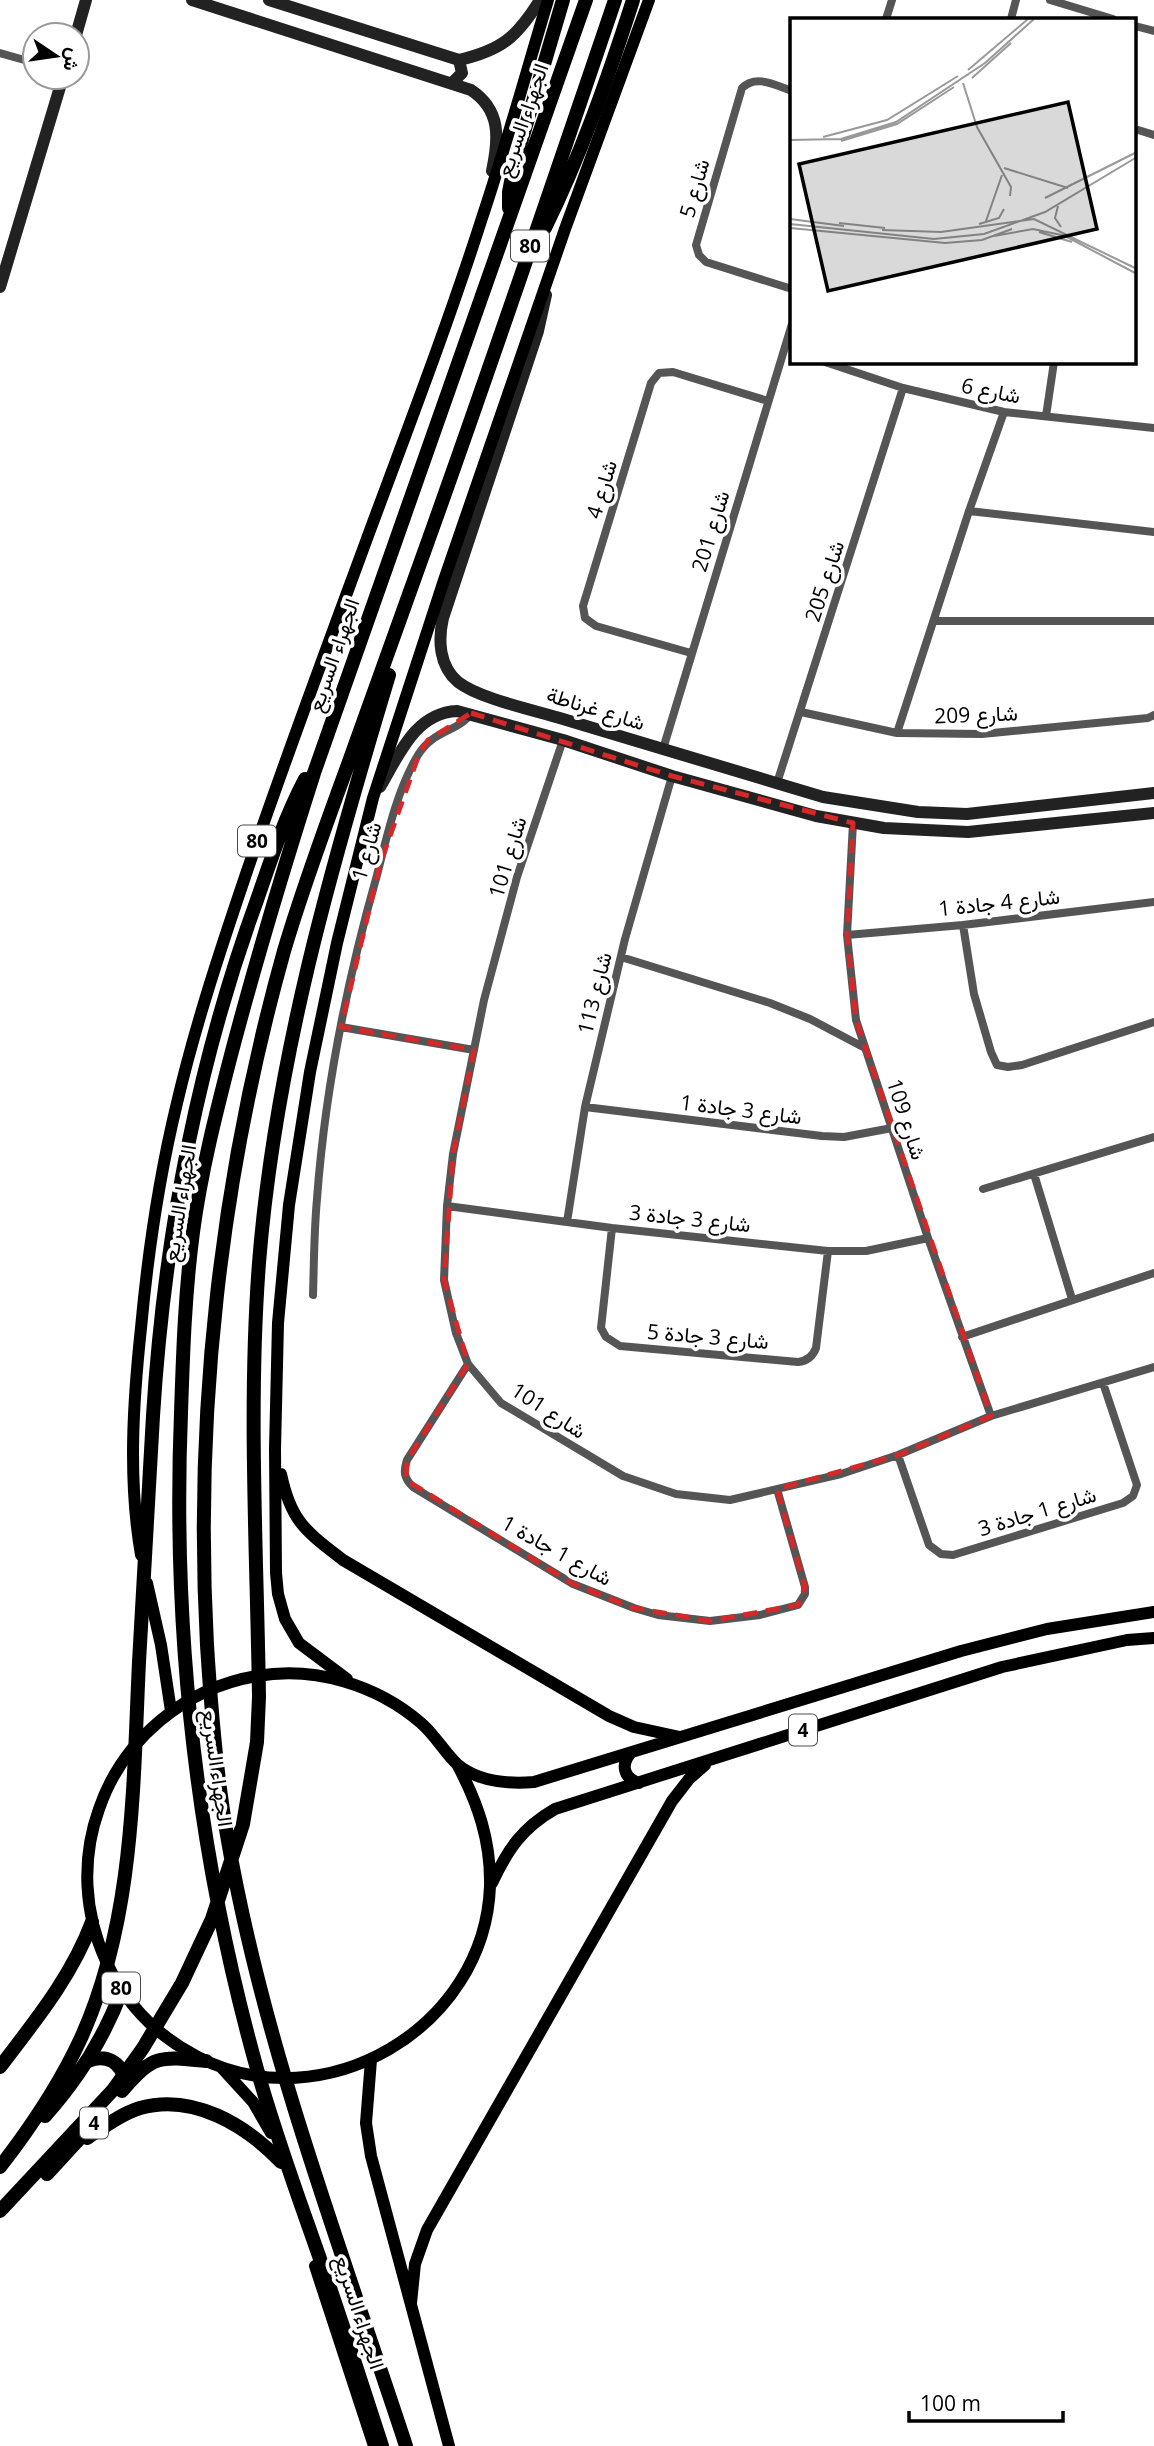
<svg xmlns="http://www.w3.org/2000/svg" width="1154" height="2446" viewBox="0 0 1154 2446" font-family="'Open Sans',Vazirmatn,sans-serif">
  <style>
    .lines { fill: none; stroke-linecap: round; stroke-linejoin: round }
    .street { stroke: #555; stroke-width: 8 }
    .secondary { stroke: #222; stroke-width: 12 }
    .primary { stroke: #000; stroke-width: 12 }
    .highway { stroke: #000; stroke-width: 14 }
    .marked { fill: none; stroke: #d62828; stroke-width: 5; stroke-dasharray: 14 9; stroke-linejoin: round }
    .labels { text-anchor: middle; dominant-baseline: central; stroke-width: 7; stroke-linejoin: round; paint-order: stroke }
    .shield { fill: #fff; stroke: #4c4c4c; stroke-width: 2 }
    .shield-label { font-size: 19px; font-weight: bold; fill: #000 }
    .street-label { font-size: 21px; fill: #000; stroke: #fff }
    .inset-road { fill: none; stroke: #999; stroke-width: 2 }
    .view { fill: #000; fill-opacity: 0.15; stroke: #000; stroke-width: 3.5 }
    .inset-edge { fill: none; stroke: #000; stroke-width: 3.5 }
  </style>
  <rect width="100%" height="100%" fill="#fff"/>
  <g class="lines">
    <path class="street" d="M1050,0L1113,19
      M886,19L892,0
      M1011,19L1016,0
      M1135,26L1154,31
      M0,53L35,63
      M792,91C775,85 756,74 742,88L696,245L699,255L706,262L792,289
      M1135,129L1154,135
      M825,362L903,388L1004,412L1154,428
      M1046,416L1054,362
      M969,511L1154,532
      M936,621H1154
      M691,653L596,626L585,618L583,606L651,383L659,373L673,372L768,401
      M801,712L897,733L982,734L1148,718L1154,715
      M897,733L969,511L1004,412
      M563,740L517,877L484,1000L453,1154L447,1206L444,1280L456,1333L468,1364L501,1403L623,1476L676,1494L730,1500L841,1474L898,1455L991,1416L1154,1367
      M663,749L792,324
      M777,783L903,388
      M853,823L847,935L856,1020L928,1238L991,1416
      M963,925L974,994L991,1052L997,1065L1008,1067L1022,1065L1154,1022
      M847,935L963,925L1154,902
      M621,957L770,1003L810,1019L865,1048
      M341,1027L474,1050
      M585,1107L822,1136L844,1137L892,1128
      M1034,1174L1072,1299
      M983,1189L1154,1137
      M447,1206L612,1228L828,1251H866L928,1238
      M567,1222L585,1107L625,939L672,776
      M612,1228L601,1328L606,1337L620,1346L798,1362C807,1361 813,1356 816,1348L828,1251
      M313,1295C314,1263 314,1231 317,1199C325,1089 347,981 377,875C387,836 397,790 418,755C434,729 459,732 471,713
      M962,1337L1154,1273
      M468,1364L407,1460C403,1472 404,1478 413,1487L573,1584L634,1608L658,1615L710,1621L760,1615L798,1605L805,1594V1587L777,1489
      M898,1455L929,1545L941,1554L953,1555L1123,1503L1133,1496L1137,1485L1103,1383"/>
    <path class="secondary" d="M192,0L471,90C501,110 499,138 492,171
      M269,0L459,60C502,50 517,37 540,0
      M76,35L86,0
      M453,82L462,73L459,60
      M0,287L63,77
      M546,295L538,331L443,618C438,640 439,666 458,682C480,699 534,710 563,719C650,745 736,771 823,797L918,812L967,814L1154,793
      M380,787C399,755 415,713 457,711L563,740L672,776L816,816L884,828L968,832L1154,813"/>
    <path class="primary" d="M281,1474C291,1522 306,1531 343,1560L609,1716L634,1727L680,1737
      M141,1555C128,1480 133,1403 141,1328C148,1252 159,1177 177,1103C195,1026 220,951 245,877C285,759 329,642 372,525C410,423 449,321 482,218C506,146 526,73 548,0
      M147,1583L161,1645L171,1711
      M347,1679L299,1643L285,1619L278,1594L276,1573L275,1449L278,1323L289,1205L310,1072L337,943L373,798L444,580L565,229L649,0
      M630,1754C620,1766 625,1779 639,1783
      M457,1764C478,1803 491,1841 490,1886C485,2028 324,2122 198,2057C157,2036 125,2003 106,1961C84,1913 81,1859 99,1809C123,1739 185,1688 257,1676C315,1666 377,1685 421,1723C435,1735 445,1753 457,1764C478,1782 509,1784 534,1782L961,1651L1047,1629L1154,1612
      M492,1883C508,1849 522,1828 555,1809L1002,1667L1127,1640L1154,1638
      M371,2060L366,2123L371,2156L449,2446
      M221,2067L253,2102L271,2133
      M315,2266L374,2446
      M411,2303L415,2264L427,2230L672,1801L689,1779L705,1765"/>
    <path class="highway" d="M509,208V192L514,166L563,0
      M545,228C581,155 608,78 633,0
      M88,2061C105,2054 122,2061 124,2081
      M0,2067C35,2021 72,1976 92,1922
      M122,2091C153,2055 159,2056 206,2061
      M45,2116C79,2078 104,2038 122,1990
      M87,2138C104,2127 121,2114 140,2108C193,2093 246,2125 281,2162
      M0,2167C31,2127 60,2084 81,2038C134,1921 133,1788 139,1662C143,1580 149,1498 153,1416C164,1239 196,1067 257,900C271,859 285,817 305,779
      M47,2174L92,2125
      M0,2211L113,2090L143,2048L182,1983L212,1919L243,1824L257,1742L259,1697C257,1553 248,1407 259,1263C275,1062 331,867 389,675
      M382,2446C364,2391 347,2337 328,2282C304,2212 277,2141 257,2069C197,1854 172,1636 181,1413C183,1352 185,1292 193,1232C201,1172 216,1113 231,1055C256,960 284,867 314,773L586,0
      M406,2446C340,2245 263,2045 227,1835C216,1773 211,1708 207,1645C194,1412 221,1176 284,951C302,890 324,830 346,770C374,690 403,610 432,530C495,354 555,177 615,0"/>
  </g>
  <path class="marked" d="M471,713L672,776L853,823L847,935L856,1020L991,1416L898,1455L777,1489L805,1587L798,1605L710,1621L634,1608L573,1584L406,1480L407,1460L468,1364L444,1280L453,1154L474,1050L341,1027L380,864L419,754L428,740Z"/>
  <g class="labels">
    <g class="shield">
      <rect x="511" y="230.5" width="38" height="31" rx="5"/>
      <rect x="238" y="825.5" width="38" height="31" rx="5"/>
      <rect x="789" y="1714.5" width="28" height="31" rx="5"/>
      <rect x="102" y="1972.5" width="38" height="31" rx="5"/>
      <rect x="80" y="2107.5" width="28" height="31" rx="5"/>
    </g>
    <g class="shield-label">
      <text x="530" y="246">80</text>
      <text x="257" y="841">80</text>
      <text x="803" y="1730">4</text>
      <text x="121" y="1988">80</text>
      <text x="94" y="2123">4</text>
    </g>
    <g class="street-label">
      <text transform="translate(522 120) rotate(-71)">الجهراء السريع</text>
      <text transform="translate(694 188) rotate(-74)">شارع 5</text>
      <text transform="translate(991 390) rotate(11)">شارع 6</text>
      <text transform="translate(601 489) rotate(-73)">شارع 4</text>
      <text transform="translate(710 531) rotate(-73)">شارع 201</text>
      <text transform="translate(824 581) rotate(-72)">شارع 205</text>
      <text transform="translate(333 655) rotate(-71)">الجهراء السريع</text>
      <text transform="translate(596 708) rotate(17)">شارع غرناطة</text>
      <text transform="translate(976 714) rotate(-2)">شارع 209</text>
      <text transform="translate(366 851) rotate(-74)">شارع 1</text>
      <text transform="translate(507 857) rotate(-73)">شارع 101</text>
      <text transform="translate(999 902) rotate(-6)">شارع 4 جادة 1</text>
      <text transform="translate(594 993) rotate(-76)">شارع 113</text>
      <text transform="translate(741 1109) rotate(7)">شارع 3 جادة 1</text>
      <text transform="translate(907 1119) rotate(72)">شارع 109</text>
      <text transform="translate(179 1203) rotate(-81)">الجهراء السريع</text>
      <text transform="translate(690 1218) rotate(6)">شارع 3 جادة 3</text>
      <text transform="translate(708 1336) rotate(5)">شارع 3 جادة 5</text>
      <text transform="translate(549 1410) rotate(33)">شارع 101</text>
      <text transform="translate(1037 1511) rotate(-17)">شارع 1 جادة 3</text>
      <text transform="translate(557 1550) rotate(29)">شارع 1 جادة 1</text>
      <text transform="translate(218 1768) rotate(82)">الجهراء السريع</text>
      <text transform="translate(360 2312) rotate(72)">الجهراء السريع</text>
    </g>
  </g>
  <g transform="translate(790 18)">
    <rect width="346" height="346" fill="#fff"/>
    <path class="inset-road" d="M178,52L238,1M182,60L221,25M173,65L187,109L221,169L220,178M33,119L97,102L168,58M0,122L51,121L106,104L195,45L244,1M51,123L107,106L164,69M214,150L278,170M255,180L347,134M268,188L265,200L271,209M0,201L54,208M196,203L212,157M49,205L95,210M0,206L144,221L194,216L255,194L347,139M189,206L209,200L214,191M0,210L155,225L192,222L222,211M92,212L151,214L244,201L347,251M249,214L282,224M204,218L243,211L276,218M277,219L347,256"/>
    <path class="view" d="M278,84L307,211L38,273L9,146Z"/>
    <rect width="346" height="346" class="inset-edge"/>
  </g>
  <g transform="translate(56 56) rotate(103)"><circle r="33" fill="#ffffff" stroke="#999999" stroke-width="2"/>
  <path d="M0-5L12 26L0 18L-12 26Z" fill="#000000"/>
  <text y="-10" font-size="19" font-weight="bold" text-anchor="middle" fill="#000000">ش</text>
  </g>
  <path d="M909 2411v10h154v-10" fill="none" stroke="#000000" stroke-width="3.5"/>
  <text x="920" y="2411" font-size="21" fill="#000000" stroke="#ffffff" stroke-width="5" paint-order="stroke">100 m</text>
</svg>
